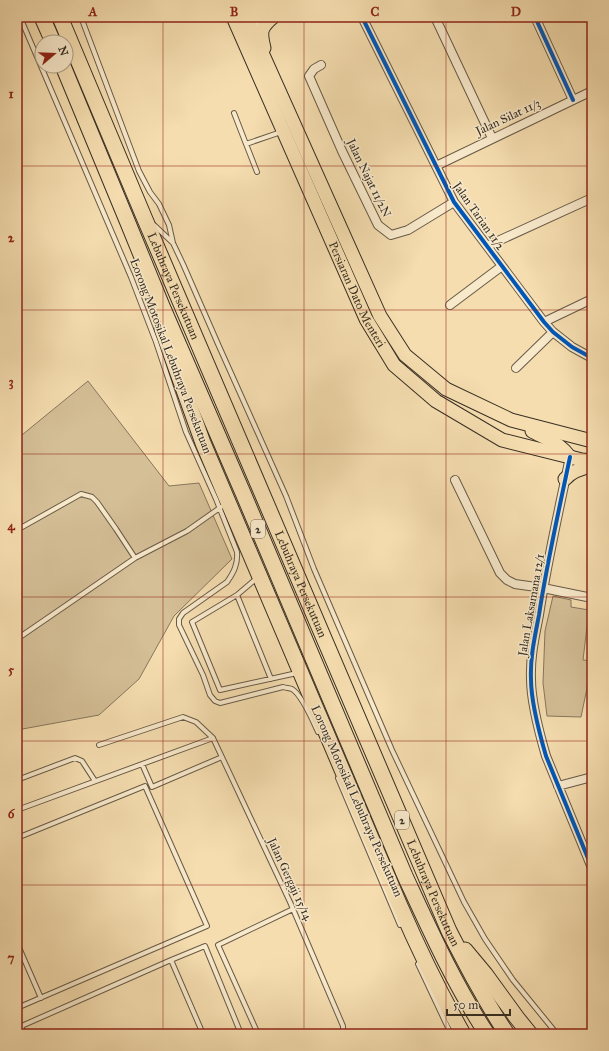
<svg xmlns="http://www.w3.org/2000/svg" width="609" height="1051" viewBox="0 0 609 1051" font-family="'IM FELL Great Primer',serif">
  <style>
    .green { fill: #d5bf97; stroke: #86775e }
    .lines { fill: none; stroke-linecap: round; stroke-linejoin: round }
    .lane-casing { stroke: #675a47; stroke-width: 6 }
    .street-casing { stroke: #675a47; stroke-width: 10 }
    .secondary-casing { stroke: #382f24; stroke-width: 14 }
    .primary-casing { stroke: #382f24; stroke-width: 15 }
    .highway-casing { stroke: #382f24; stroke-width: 17 }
    .lane { stroke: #f8e9cb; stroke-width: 4 }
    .street { stroke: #f8e9cb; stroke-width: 8 }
    .secondary { stroke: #f8e9cb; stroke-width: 12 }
    .primary { stroke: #f5ddaf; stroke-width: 13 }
    .highway { stroke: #f5ddaf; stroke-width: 15 }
    .cycleway-casing { stroke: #f8e9cb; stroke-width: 6 }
    .cycleway { stroke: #0057b8; stroke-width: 4 }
    .grid { fill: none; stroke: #8f2418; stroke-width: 1; stroke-opacity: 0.55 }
    .labels { text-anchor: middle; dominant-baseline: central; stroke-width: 3; stroke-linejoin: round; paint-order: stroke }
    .shield { fill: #f8e9cb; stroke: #726756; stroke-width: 1 }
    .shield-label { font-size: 11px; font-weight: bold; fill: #382f24 }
    .street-label { font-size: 12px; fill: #382f24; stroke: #f8e9cb }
    .neatline { fill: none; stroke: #8f2418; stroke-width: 1.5 }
    .grid-label { font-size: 13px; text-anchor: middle; font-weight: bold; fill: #8f2418 }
  </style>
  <rect width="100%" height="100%" fill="#f5ddaf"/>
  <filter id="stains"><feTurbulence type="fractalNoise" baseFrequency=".005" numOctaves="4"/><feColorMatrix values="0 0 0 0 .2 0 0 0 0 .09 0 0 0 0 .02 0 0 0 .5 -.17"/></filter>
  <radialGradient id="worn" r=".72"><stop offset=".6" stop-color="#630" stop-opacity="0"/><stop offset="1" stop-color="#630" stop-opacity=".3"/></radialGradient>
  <path class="green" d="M88,381L169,486L199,483L232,559L174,616L139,679L99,715L17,730V439Z
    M553,596L571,600V607L589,610L583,660L592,661V664L581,717L547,716L543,683L545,631Z"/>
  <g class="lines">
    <g class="lane-casing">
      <path id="lane" d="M20,17L131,277L156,342L186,432L216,499L237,552C238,564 234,572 227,582L183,613L179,619V625L203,675L210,695L215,701L220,703L283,687C286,688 290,688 292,689C302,695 313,721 318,732
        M81,17L139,171L150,192L159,204L169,225L173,243L183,264L218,344L286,496L314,569L392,750L464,902L485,939L513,980L557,1034
        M234,113L246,144
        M257,172L246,144L281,132
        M154,225L172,242
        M17,530L81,494L92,497L97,502L116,529L135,558
        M257,578L237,595L192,622L220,690L297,673
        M237,595L271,679
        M17,639L135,558L187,531L221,507
        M99,745L183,717L196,722L213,738
        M142,764L152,787L222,757
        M338,778L400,925
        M17,780L75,758L82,761L95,781
        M17,810L213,738L290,902L343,1026V1030L337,1034
        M17,838L145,786L207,926L17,1008
        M17,943L41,998
        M171,960L203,1034
        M418,964L451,1034
        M21,1026L24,1034
        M17,1028L171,960L205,946L241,1034
        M258,1034L218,945L293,909"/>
    </g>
    <g class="street-casing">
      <path id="street" d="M362,17L454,202L544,322L553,332L572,347L592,358
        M435,17L492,138
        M535,17L573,100
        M321,65L314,69L309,76L342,151L378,225L391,235L408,230L454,202
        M436,166L592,91
        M487,246L592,198
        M450,305L502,266
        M544,322L592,299
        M516,368L553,332
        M570,457C559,510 547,562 539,615C535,636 530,657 531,679C531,703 539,732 546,756L592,868
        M455,480L500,573L507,580L515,584L543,588L592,598
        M558,786L592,777"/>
    </g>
    <g class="secondary-casing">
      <path id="secondary" d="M249,23L266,17"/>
    </g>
    <g class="primary-casing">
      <g id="primary">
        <path id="s1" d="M233,17L366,319L394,365L436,401L502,440L582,460L592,461"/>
        <path d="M246,17L380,316L405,355L446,389L511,420L592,441"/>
        <path d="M264,48C260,32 260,28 273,17"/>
        <path d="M532,431C541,436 551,440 559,446C563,449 566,452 569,456"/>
        <path d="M565,479C572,471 582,468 592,466"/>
      </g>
    </g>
    <g class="highway-casing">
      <g id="highway">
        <path d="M42,17L53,42"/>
        <path id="s2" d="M60,17L144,217L449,931C467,966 485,1001 507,1034"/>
        <path d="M63,66L128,223L162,306L243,493L405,876C430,930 454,984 487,1034"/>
        <path d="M162,329L203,443L400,906C419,950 440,993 463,1034"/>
        <path d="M465,950L485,974L517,1018L530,1034"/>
      </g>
    </g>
    <use href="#lane" class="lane"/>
    <use href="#street" class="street"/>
    <use href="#secondary" class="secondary"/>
    <use href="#primary" class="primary"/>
    <use href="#highway" class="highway"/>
    <g class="cycleway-casing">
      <path id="cycleway" d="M362,17L454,202L544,322L553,332L572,347L592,358
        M535,17L573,100
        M570,457C559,510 547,562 539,615C535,636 530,657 531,679C531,703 539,732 546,756L592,868"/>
    </g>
    <use href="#cycleway" class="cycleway"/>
  </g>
  <path class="grid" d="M163,17V1034M304,17V1034M446,17V1034M17,166H592M17,310H592M17,454H592M17,597H592M17,741H592M17,885H592"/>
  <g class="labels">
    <g class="shield">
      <rect x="251" y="520" width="14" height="18" rx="3"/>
      <rect x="395" y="811" width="14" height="18" rx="3"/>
    </g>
    <g class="shield-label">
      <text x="258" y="529">2</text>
      <text x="402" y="820">2</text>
    </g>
    <g class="street-label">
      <text transform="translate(508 117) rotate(-25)">Jalan Silat 11/3</text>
      <text transform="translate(369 178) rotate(64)">Jalan Najat 11/2N</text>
      <text transform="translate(479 216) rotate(55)">Jalan Tarian 11/2</text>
      <text stroke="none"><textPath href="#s2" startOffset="292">Lebuhraya Persekutuan</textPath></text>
      <text stroke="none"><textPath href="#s1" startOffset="304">Persiaran Dato Menteri</textPath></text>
      <text transform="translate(171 356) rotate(69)">Lorong Motosikal Lebuhraya Persekutuan</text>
      <text stroke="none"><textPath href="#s2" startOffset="616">Lebuhraya Persekutuan</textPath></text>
      <text transform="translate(531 605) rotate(-80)">Jalan Laksamana 12/1</text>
      <text transform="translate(357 801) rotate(66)">Lorong Motosikal Lebuhraya Persekutuan</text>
      <text transform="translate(290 879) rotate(65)">Jalan Gergaji 15/14</text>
      <text stroke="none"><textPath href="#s2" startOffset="952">Lebuhraya Persekutuan</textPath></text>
    </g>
  </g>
  <rect width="609" height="1051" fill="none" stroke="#f5ddaf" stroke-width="44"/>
  <g transform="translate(54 54) rotate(71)"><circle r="19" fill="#f8e9cb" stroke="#ab9f88"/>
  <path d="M0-3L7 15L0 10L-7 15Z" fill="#8f2418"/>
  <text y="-6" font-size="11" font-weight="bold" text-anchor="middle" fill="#382f24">N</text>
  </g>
  <path d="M447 1009v6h63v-6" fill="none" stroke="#382f24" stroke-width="2"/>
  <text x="453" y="1009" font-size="12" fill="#382f24" stroke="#f8e9cb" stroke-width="3" paint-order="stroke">50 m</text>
  <rect x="22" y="22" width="565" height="1007" class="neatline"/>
  <g class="grid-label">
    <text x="93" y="16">A</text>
    <text x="234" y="16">B</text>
    <text x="375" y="16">C</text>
    <text x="516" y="16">D</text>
    <text x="11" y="98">1</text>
    <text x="11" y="242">2</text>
    <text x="11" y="386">3</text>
    <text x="11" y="530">4</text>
    <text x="11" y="674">5</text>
    <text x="11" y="818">6</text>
    <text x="11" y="962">7</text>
  </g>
  <rect width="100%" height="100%" filter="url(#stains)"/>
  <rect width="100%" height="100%" fill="url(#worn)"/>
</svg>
